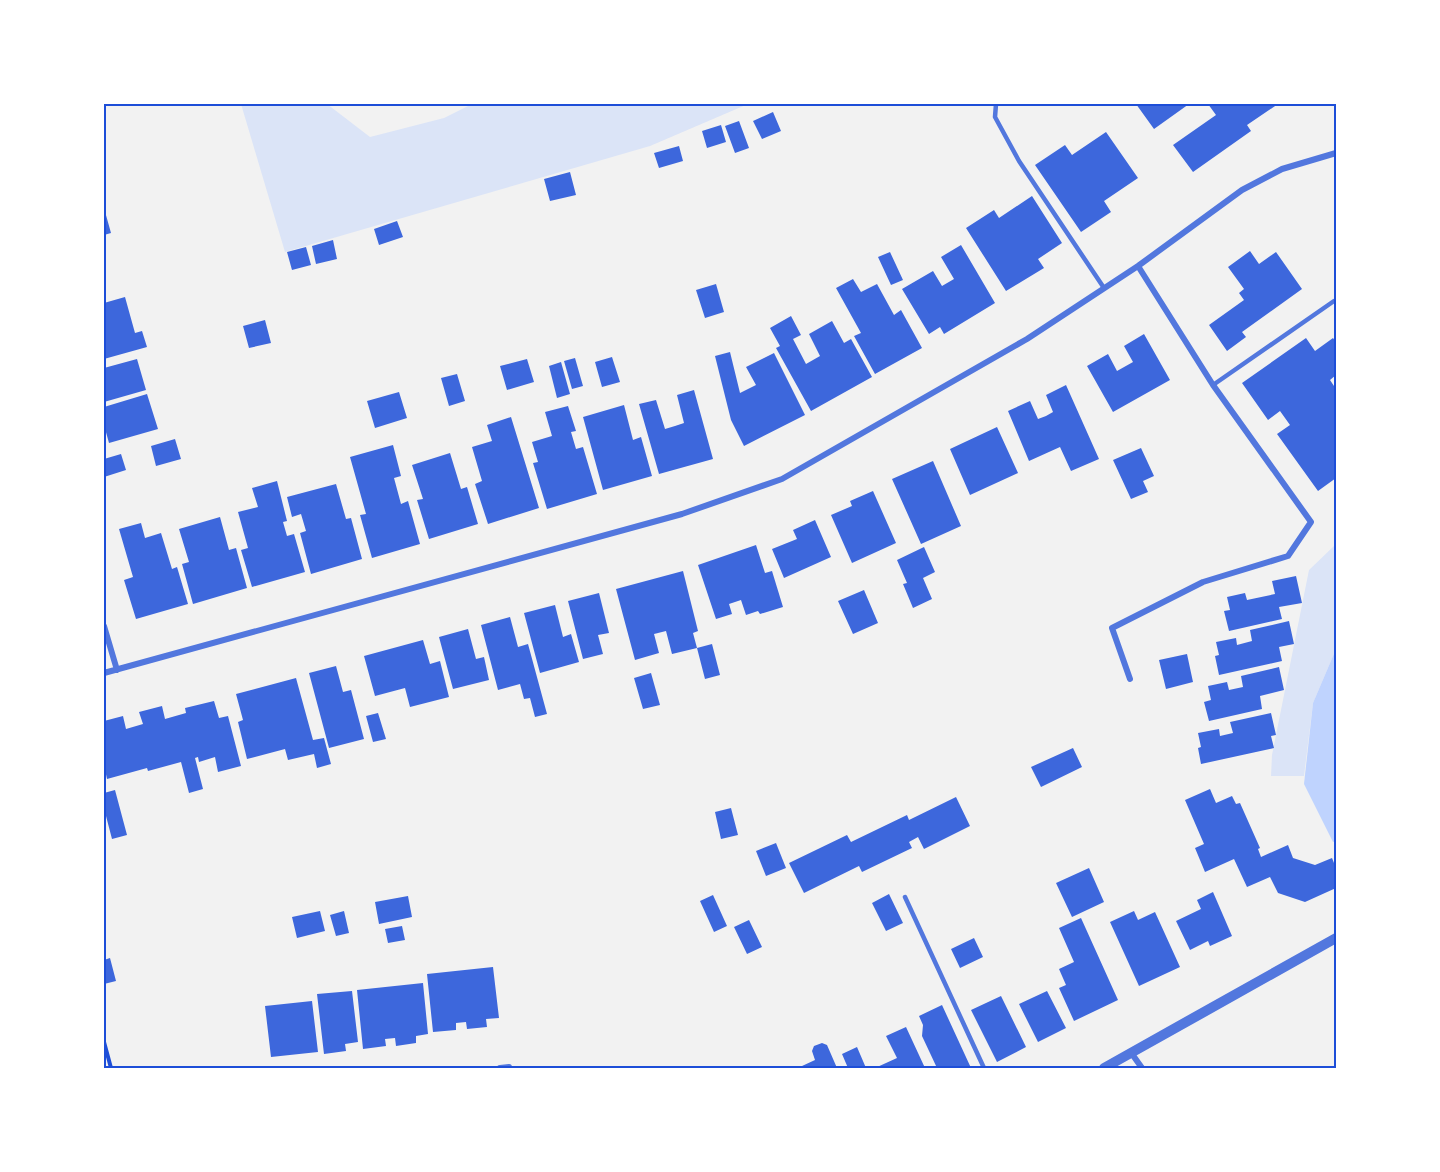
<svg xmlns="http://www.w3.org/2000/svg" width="1440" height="1172" viewBox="0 0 1440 1172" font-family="'PT Sans',sans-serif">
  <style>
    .green { fill: #dbe4f7 }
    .water { fill: #bfd3fe }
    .building { fill: #3d67dc }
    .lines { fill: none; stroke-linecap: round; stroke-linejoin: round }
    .path { stroke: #1d4ed8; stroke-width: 4 }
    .service { stroke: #5277de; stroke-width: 4.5 }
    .minor { stroke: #5277de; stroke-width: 6 }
    .tertiary { stroke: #5277de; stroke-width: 10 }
    .neatline { fill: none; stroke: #1d4ed8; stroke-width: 2 }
  </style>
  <rect width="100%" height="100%" fill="#f2f2f2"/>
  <path class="green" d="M241,104H327L370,137L444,118L472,104H748L650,146L285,252Z
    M1336,514V649L1313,703L1304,776H1271L1272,755L1309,570L1334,546V515Z"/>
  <path class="water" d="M1336,649V841L1333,842L1304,784L1313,703Z"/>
  <path class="building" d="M1136,104H1189L1154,129Z
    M1208,104H1278L1247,125L1251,131L1193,172L1173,145L1216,115Z
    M773,112L781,131L762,139L753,121Z
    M739,121L749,148L735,153L725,126Z
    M721,125L726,142L707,148L702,131Z
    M1106,132L1138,178L1104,201L1111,212L1081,232L1035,165L1065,145L1072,155Z
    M679,146L683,161L659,168L654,153Z
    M570,172L576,195L550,201L544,179Z
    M1032,196L1062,243L1038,259L1044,268L1006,291L966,228L994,210L999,218Z
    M104,208L111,233L104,235Z
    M397,221L403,237L379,245L374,229Z
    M333,240L337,259L316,264L312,246Z
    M961,245L995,303L944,334L940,327L929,334L902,289L933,271L942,286L954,279L941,257Z
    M306,247L311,265L292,270L287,252Z
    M1250,251L1259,264L1276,252L1302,289L1242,332L1246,337L1227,351L1209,325L1244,300L1239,293L1244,289L1228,267Z
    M890,252L903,280L891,285L878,257Z
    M853,279L861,292L877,284L894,315L901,310L922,348L875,374L854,336L861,333L836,288Z
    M716,284L724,312L705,318L696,290Z
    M125,297L135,333L142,331L147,347L104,359V303Z
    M791,316L801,335L793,339L806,364L820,356L809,334L832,321L844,343L851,339L872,377L811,411L776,348L780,346L770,328Z
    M265,320L271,343L249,348L243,326Z
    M1144,334L1170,380L1113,412L1087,366L1108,354L1117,371L1133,362L1124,346Z
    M1306,338L1315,351L1333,338L1336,342V375L1330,380L1336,389V478L1318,491L1277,434L1290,425L1280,411L1268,420L1242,383Z
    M730,352L740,393L756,385L746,367L774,353L805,415L744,446L731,420L715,356Z
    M612,357L620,382L602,387L595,362Z
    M575,358L583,386L572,389L564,361Z
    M137,359L146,390L104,402V368Z
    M527,359L534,382L507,390L500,366Z
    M561,362L570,394L557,398L549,366Z
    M457,374L465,401L449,406L441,378Z
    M1066,385L1099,459L1071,471L1060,447L1029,461L1008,411L1030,401L1038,419L1046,416L1053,412L1046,395Z
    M694,390L713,459L659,474L639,404L656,400L665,429L675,426L684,423L677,395Z
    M399,392L407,418L375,428L367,401Z
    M147,394L158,429L109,443L104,425V407Z
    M624,405L633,440L641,437L652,476L603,490L583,417Z
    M568,406L576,431L571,432L576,449L583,447L597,494L547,509L533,463L538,462L532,442L552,436L545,412Z
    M511,417L539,508L488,524L475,484L482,481L472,447L492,441L487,425Z
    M997,427L1018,473L970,495L950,449Z
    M175,439L181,459L156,466L151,446Z
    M393,445L401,476L394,478L401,504L408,501L420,544L372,558L360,515L366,514L350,457Z
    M1141,448L1154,476L1143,481L1148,492L1131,499L1113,460Z
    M450,453L461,489L467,487L478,524L429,539L417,500L423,499L412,465Z
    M121,454L126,470L104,477V459Z
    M933,461L961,526L921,544L892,479Z
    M277,481L287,521L283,522L287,536L294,534L305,572L252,587L241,550L248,548L238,512L258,507L252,488Z
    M336,484L346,519L351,518L362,559L311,574L300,533L306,531L301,514L292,517L287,497Z
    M873,491L896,543L852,563L831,515L852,506L850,501Z
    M220,517L229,550L236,548L247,588L193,604L182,564L189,562L179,529Z
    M815,520L831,557L784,578L772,549L797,539L793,530Z
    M141,523L145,538L161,533L172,569L177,567L188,604L136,619L124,580L133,577L119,529Z
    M756,545L765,573L772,571L783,607L760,614L758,611L746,615L741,600L729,604L732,614L716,619L698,565Z
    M924,547L935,572L923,578L932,599L913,608L903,584L907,583L897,560Z
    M683,571L698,631L693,633L697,648L672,654L666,631L654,634L659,653L635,660L616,589Z
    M1296,576L1302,603L1279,607L1282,619L1229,631L1224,611L1230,610L1227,597L1245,593L1247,600L1275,594L1272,581Z
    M864,590L878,623L853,634L838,601Z
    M599,593L609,633L598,635L603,654L583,659L568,601Z
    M555,605L563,637L571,634L579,662L540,673L524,613Z
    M510,617L518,647L528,644L547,714L535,717L530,698L524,699L520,684L498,690L481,625Z
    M1289,621L1294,644L1279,647L1282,661L1219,675L1215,656L1219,655L1216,642L1236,638L1237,645L1252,641L1250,630Z
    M468,629L476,659L484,657L489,680L453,689L439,637Z
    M423,640L430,664L440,661L449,697L410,707L405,688L375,696L364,656Z
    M712,644L720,675L705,679L697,648Z
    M1187,654L1193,682L1166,689L1159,660Z
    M336,666L343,692L351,690L364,739L329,748L309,673Z
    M1279,667L1284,690L1260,696L1262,709L1209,721L1204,702L1211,700L1208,686L1227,682L1229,690L1243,687L1241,676Z
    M651,673L660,705L643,709L634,678Z
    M296,678L313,740L324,738L331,764L317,768L314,754L288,760L285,749L247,759L238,722L243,720L236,694Z
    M214,701L219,718L228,716L241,766L218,772L215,757L199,762L198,757L195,758L203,789L189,793L181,762L148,771L147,768L107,779L104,765V735H106L104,721L123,716L126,729L143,724L139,712L162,706L165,719L186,713L185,708Z
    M378,713L386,739L373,742L366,716Z
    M1271,713L1276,735L1271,736L1274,748L1201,764L1198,748L1201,747L1198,733L1219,729L1220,736L1233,733L1230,722Z
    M1073,748L1082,767L1041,787L1031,767Z
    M1210,789L1216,803L1232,796L1236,804L1240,803L1260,848L1258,849L1261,857L1288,845L1293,858L1315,865L1332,858L1336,868V888L1305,902L1278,893L1270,877L1247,887L1234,859L1205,872L1195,848L1204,844L1185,800Z
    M115,790L127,835L112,839L106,816L104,817V793Z
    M956,797L970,826L924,849L918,837L909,842L912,848L862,872L859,866L804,893L789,863L847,835L851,842L907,815L909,820Z
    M731,808L738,835L721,839L715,812Z
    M776,843L786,868L766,876L756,851Z
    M1089,868L1104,902L1072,917L1056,883Z
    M1213,892L1232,936L1210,946L1208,941L1190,950L1176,921L1201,909L1197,900Z
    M889,894L903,923L886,931L872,903Z
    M713,895L727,926L714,932L700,901Z
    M408,896L412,917L379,924L375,902Z
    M320,911L325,931L297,938L292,917Z
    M344,911L349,933L336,936L330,915Z
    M1134,911L1138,920L1155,912L1180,967L1139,986L1110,922Z
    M1081,918L1118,1000L1074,1021L1059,988L1066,985L1059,969L1074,962L1059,928Z
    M749,920L762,947L747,954L734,927Z
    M402,926L405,940L388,943L385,929Z
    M974,938L983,957L960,968L951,949Z
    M110,958L116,981L104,984V960Z
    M493,967L499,1018L486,1019L487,1027L467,1029L466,1022L456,1023V1030L433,1032L427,974Z
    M423,983L428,1034L416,1036V1043L396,1046L395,1038L385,1039L386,1046L363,1049L357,990Z
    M352,991L358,1042L345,1044L346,1051L324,1054L317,994Z
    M1047,991L1066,1028L1038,1042L1019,1004Z
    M1001,996L1026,1047L997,1062L971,1010Z
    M312,1001L318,1052L271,1057L265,1006Z
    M942,1005L971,1068H937L922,1036L923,1025L919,1016Z
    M906,1027L925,1068H875L897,1058L886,1036Z
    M822,1043L827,1045L837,1068H803L802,1066L815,1060L812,1051L814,1046Z
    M857,1047L866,1068H848L842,1054Z"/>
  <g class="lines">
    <path class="path" d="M104,1042L111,1068"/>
    <path class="service" d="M996,104L995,117L1019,161L1104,288
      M1213,385L1334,301L1336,302
      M905,897L984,1068"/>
    <path class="minor" d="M104,626L117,670
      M104,673L682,514L782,479L1027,339L1138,266L1242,190L1282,169L1336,153
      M1130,679L1112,628L1203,582L1288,556L1311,522L1213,385L1138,266
      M1132,1054L1142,1068
      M500,1068L509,1067"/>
    <path class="tertiary" d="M1104,1068L1336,938"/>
  </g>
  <rect width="1440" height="1172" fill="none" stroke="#ffffff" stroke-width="210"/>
  <rect x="105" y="105" width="1230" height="962" class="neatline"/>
</svg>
